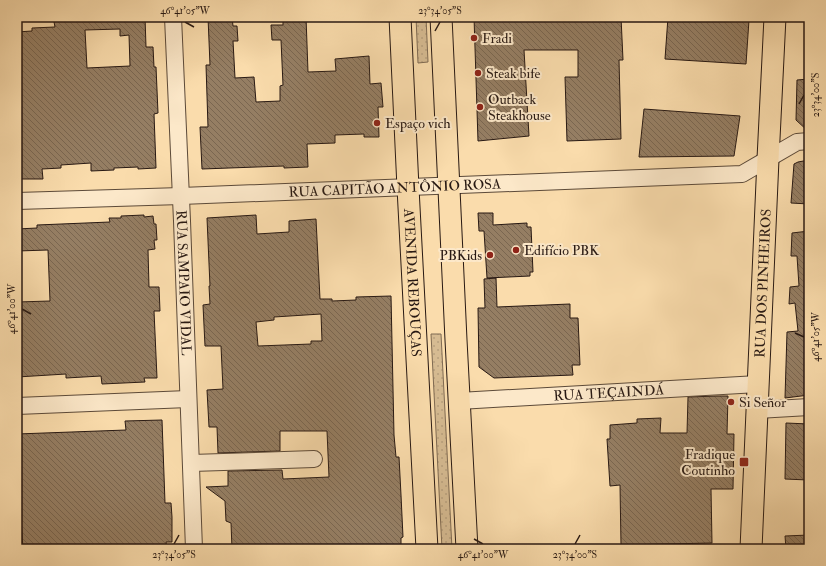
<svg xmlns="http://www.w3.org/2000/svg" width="826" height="566" viewBox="0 0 826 566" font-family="'IM FELL Double Pica',serif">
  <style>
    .garden { fill: url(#garden-dots); stroke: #7f6a52 }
    .building { fill: url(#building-back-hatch); stroke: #281913; fill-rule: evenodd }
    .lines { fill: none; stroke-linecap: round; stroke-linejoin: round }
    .minor-casing { stroke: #5c4a39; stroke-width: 18 }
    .major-casing { stroke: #281913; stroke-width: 23 }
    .minor { stroke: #fce8c9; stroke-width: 16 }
    .major { stroke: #fadcac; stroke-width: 21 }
    .ticks { fill: none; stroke: #281913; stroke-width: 1.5 }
    .poi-dot { fill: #8f2418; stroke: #fce8c9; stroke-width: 1.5 }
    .labels { text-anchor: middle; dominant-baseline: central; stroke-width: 4; stroke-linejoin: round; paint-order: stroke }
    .poi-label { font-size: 14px; fill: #281913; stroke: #fce8c9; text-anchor: start }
    .street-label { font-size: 14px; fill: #281913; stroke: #fce8c9 }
    .neatline { fill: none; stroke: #281913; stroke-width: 1.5 }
    .ticks-label { font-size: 10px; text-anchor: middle; fill: #281913 }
  </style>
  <defs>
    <pattern id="garden-dots" width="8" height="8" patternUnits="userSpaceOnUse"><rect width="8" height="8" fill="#d6bb92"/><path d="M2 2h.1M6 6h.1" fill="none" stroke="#b8a07d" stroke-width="1.8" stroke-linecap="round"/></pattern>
    <pattern id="building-back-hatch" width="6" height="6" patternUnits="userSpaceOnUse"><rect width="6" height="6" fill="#957e63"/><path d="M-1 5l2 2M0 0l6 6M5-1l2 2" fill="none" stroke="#7a6650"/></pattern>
  </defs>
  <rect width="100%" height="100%" fill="#fadcac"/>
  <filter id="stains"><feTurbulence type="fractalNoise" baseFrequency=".005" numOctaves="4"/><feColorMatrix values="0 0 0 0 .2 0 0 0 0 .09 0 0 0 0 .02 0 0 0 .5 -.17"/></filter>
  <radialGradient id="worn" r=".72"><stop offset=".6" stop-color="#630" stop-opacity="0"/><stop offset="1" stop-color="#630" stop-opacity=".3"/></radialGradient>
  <path class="garden" d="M416,17H426L428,62L418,63Z
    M431,334H441L452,549H442Z"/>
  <path class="building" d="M53,17H145L146,47H153L154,67H156L158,113L154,114L156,168L138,169V167L114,168V170L91,171V163L61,165V168L42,169L43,179H17V32L32,31V28L55,27ZM120,29V36L129,35L130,66L87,68L85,30Z
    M208,17H232L233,26H237L238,41H233L235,78L254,77L256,102L280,101V86L283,85L281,40H272L271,25H283V17H306L308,72L336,71L335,59L369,56L370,84L381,83L383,107H378L379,137H364V134L335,135V143L307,144L308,167L284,168V166L202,169L200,127H208L206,65H210Z
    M474,17H621L623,60H619L621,139L567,141L565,77H578V50H524L529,136L478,141Z
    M668,17H691L749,20L746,64L665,59Z
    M809,79V132L796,120L797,80Z
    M644,109L740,116L734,156L639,157Z
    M809,160V204L791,203L794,164L798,162Z
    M478,213H493V225L527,223V227H531L533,272H530V276L487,278L484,231H479Z
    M144,215V217L153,216L154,224H156L157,240H154L155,249L148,250L149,287H159L160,311H154L157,378H144L145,382L102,384L101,376L66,378V374L17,377V302L50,301L48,250L17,251V229L37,228V225L110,222L109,218H121V216Z
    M256,215L257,234L289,232V221L316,219L320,299H332V301L356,300V297L391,296L394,435L396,457H399L401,495L403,537L401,538V549H232L231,523L226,521L225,501L206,487L228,486V471L282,470L283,479L329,477L327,431H280V451L218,453L217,427H209L207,390L223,389L221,346H205L203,305L210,304L209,286H210L207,218ZM321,314L322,341H311V344L258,346L256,322L274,320V317Z
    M809,231V395L785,398L787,332L798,331L795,303L789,304L790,287L799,286L797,256H791L792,233Z
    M496,278L497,307L570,304V318H578L580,365H572L573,375L494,378L479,367L478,308H485L484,279Z
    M717,396H728L727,434H734L733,489H711L712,543L621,545L620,485L610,486L607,439H610V425L637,423V419L661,418L660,433H687L688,397Z
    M162,420L165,503H171L172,517V542H166L167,549H23L21,520H17V434L126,430L125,421Z
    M786,423L809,424L808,480L785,479Z
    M809,535V549H786L785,536Z"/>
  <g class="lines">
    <g class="minor-casing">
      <g id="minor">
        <path id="s1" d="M173,17L182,221L194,549"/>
        <path id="s2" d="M17,201L181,196L742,174L797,142L809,141"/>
        <path id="s3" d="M459,401L758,384"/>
        <path d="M17,406L188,399"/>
        <path d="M758,410L809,407"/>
        <path d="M191,463L314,459"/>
      </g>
    </g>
    <g class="major-casing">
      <g id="major">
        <path id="s4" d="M400,17L408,188L427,549"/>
        <path d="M441,17L456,340L467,549"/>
        <path id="s5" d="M751,549L768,159L775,17"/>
      </g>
    </g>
    <use href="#minor" class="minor"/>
    <use href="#major" class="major"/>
  </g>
  <path class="ticks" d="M185,22L194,27M435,31L440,22M799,104L804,95M22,309L31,314M795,333L804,337M474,539L483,544M174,544L179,535M575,544L580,535"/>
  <g class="poi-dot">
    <circle cx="474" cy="38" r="4"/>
    <circle cx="478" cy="73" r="4"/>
    <circle cx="480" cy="107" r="4"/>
    <circle cx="377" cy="123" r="4"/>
    <circle cx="516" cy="250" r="4"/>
    <circle cx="490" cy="255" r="4"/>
    <circle cx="731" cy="402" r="4"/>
    <rect x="739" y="457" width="10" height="10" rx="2"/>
  </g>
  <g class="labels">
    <g class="poi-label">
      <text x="482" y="38">Fradi</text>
      <text x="486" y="73">Steak bife</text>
      <text x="488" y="99">Outback<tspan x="488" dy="16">Steakhouse</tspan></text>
      <text x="385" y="123">Espaço vich</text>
      <text x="524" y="250">Edifício PBK</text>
      <text x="482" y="255" text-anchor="end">PBKids</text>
      <text x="739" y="402">Si Señor</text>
      <text x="735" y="454" text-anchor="end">Fradique<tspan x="735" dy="16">Coutinho</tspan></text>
    </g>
    <g class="street-label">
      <text stroke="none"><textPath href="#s2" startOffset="378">RUA CAPITÃO ANTÔNIO ROSA</textPath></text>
      <text stroke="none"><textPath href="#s1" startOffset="266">RUA SAMPAIO VIDAL</textPath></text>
      <text stroke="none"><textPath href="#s4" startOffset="266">AVENIDA REBOUÇAS</textPath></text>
      <text stroke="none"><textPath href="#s5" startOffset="266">RUA DOS PINHEIROS</textPath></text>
      <text stroke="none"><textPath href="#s3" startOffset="150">RUA TEÇAINDÁ</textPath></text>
    </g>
  </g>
  <rect width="826" height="566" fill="none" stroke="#fadcac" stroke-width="44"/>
  <rect x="22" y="22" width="782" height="522" class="neatline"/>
  <g class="ticks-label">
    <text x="185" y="14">46°41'05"W</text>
    <text x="440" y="14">23°34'05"S</text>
    <text transform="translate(815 95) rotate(-90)" y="4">23°34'00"S</text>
    <text transform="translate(11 309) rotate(-90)" y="4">46°41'00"W</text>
    <text transform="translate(815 337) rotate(-90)" y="4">46°41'05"W</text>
    <text x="174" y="558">23°34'05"S</text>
    <text x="483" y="558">46°41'00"W</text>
    <text x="575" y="558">23°34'00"S</text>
  </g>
  <rect width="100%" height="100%" filter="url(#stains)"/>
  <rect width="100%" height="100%" fill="url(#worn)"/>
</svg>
